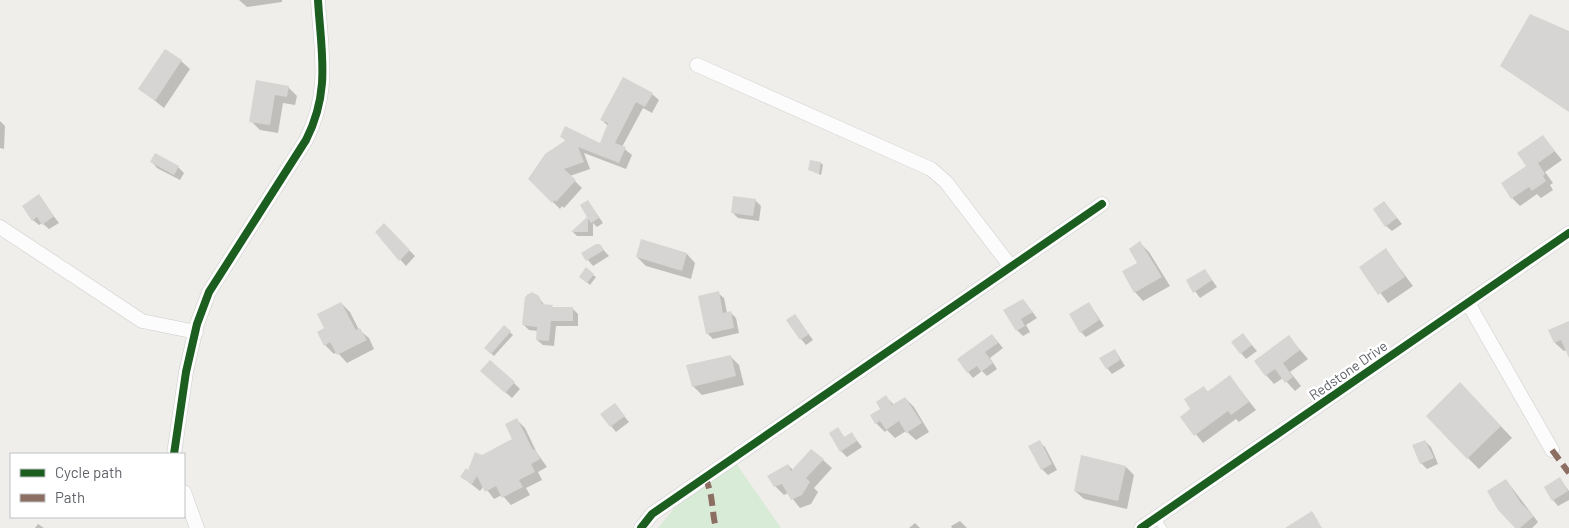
<svg xmlns="http://www.w3.org/2000/svg" width="1569" height="528" viewBox="0 0 1569 528" font-family="Barlow,sans-serif">
  <style>
    .green { fill: #d8ebd6 }
    .shadow { fill: #0003 }
    .building { fill: #d6d5d3 }
    .lines { fill: none; stroke-linecap: round; stroke-linejoin: round }
    .lane-casing { stroke: #cbcccc; stroke-width: 8 }
    .street-casing { stroke: #cbcccc; stroke-width: 15 }
    .lane { stroke: #fdfcfc; stroke-width: 7 }
    .street { stroke: #fdfcfc; stroke-width: 14 }
    .quiet { stroke: #8d6e63; stroke-width: 6; stroke-dasharray: 12 6; stroke-linecap: butt }
    .cycleway-casing { stroke: #fff; stroke-width: 11 }
    .cycleway { stroke: #1b5e20; stroke-width: 8 }
    .labels { text-anchor: middle; dominant-baseline: central; stroke-width: 5; stroke-linejoin: round; paint-order: stroke }
    .street-label { font-size: 14px; fill: #5f6368; stroke: #fff }
  </style>
  <rect width="100%" height="100%" fill="#efeeea"/>
  <path class="green" d="M735,462L781,528H658L676,506Z"/>
  <path class="shadow" d="M239,0H282V2L247,7Z
    M181,61L190,69L164,108L140,89Z
    M257,82L288,87L297,96L295,105L283,103L278,133L260,130L251,121Z
    M652,94L659,100L652,113L643,108L622,147L632,155L626,169L584,153L590,169L570,176L582,188L564,208L562,206L560,209L530,179L566,141L561,136L601,145L608,126L602,120Z
    M0,121L5,126L4,149L0,148Z
    M1543,137L1562,160L1545,172L1553,183L1550,185L1553,190L1541,198L1537,194L1520,206L1512,198Z
    M152,162L178,167L184,173L180,180L157,168Z
    M821,163L823,165L821,175L810,170Z
    M38,196L59,223L49,229L42,223L39,225L33,220Z
    M755,200L761,206L759,221L738,218L732,212Z
    M588,201L603,223L597,227L593,223V236H577L573,232L589,218Z
    M1384,202L1402,224L1392,231L1386,226Z
    M384,225L415,256L406,266L376,232Z
    M1140,243L1149,252L1170,286L1143,301L1135,292Z
    M599,245L609,256L593,266L582,253Z
    M1386,250L1413,286L1388,303L1361,267Z
    M687,254L695,263L691,279L646,266L637,257Z
    M1205,270L1217,287L1200,298L1187,280Z
    M593,275L596,277L590,285L583,279Z
    M718,293L724,298L727,313L730,312L736,318L739,333L713,339L707,333Z
    M528,294L537,295L545,306L554,309L572,308L578,314V326H556L554,346L543,345L537,340L538,331L529,330L524,325L525,299Z
    M1023,300L1037,318L1026,325L1030,332L1023,336L1017,330Z
    M341,303L350,312L359,330L369,338L374,349L347,363L337,352L334,354L325,345L326,328Z
    M1089,303L1104,326L1086,337L1081,332Z
    M795,316L813,340L806,345L801,339Z
    M1569,322V355L1567,350L1564,351L1555,343Z
    M504,327L513,335L494,356L485,348Z
    M992,335L1003,348L990,358L997,369L987,376L982,371L973,378L968,372Z
    M1243,335L1257,351L1246,359L1241,353Z
    M1289,337L1308,359L1290,372L1301,386L1295,391L1283,378L1274,384L1266,375Z
    M1115,350L1125,366L1112,374L1107,368Z
    M730,356L739,365L744,385L702,395L693,386Z
    M488,377L514,383L520,389L512,398Z
    M1230,377L1256,410L1239,422L1236,419L1203,443L1182,417L1192,409L1204,388L1208,392Z
    M1472,396L1512,438L1479,469L1468,458Z
    M886,397L894,405L905,398L914,407L929,432L916,440L906,431L895,438L887,430L885,432L876,423Z
    M615,405L629,422L616,432L611,426Z
    M517,420L525,428L537,453L547,467L538,472L542,480L526,488L530,495L511,505L502,495L494,499L484,486L480,491L462,477L482,456L514,440Z
    M838,429L845,438L852,434L862,447L847,457L841,451Z
    M1425,441L1431,447L1438,464L1427,469L1421,463Z
    M1039,442L1045,447L1057,470L1048,475L1042,469Z
    M823,460L832,468L814,488L818,492L811,504L800,508L788,493L784,495L775,486L788,465L793,470Z
    M1126,467L1134,475L1127,509L1084,499L1075,491Z
    M1560,479L1569,491V500L1558,506L1553,500Z
    M1506,480L1538,522L1532,528H1517Z
    M960,521L967,528H952L951,526Z
    M915,523L920,528H909Z
    M38,524L44,528H35Z"/>
  <path class="building" d="M1530,14L1569,31V112L1500,66Z
    M165,49L182,60L155,101L138,89Z
    M623,77L653,93L645,107L636,102L615,143L626,147L619,163L578,147L584,162L564,169L576,180L556,202L555,200L552,203L528,179L545,154L566,140L560,137L565,126L600,143L608,123L600,120Z
    M256,80L289,86L287,97L275,95L270,125L249,122Z
    M1543,135L1555,151L1538,163L1545,174L1543,176L1546,181L1532,191L1529,187L1511,199L1501,183L1526,166L1517,153Z
    M155,153L179,166L174,175L150,162Z
    M810,160L821,162L819,174L808,170Z
    M39,194L54,216L42,225L37,217L32,221L22,206Z
    M733,196L756,199L753,216L731,213Z
    M588,200L599,218L591,223L588,219V232H571L587,217L580,205Z
    M1384,201L1397,218L1385,227L1373,209Z
    M384,223L410,250L399,261L375,232Z
    M641,239L687,253L682,271L636,257Z
    M1140,241L1162,277L1134,293L1122,271L1137,263L1129,249Z
    M596,244H600L604,250L586,261L581,253Z
    M1386,248L1405,277L1378,295L1359,267Z
    M586,267L594,274L587,283L579,277Z
    M1205,269L1212,280L1193,293L1186,280Z
    M719,291L723,313L731,311L734,328L706,334L698,296Z
    M532,292L539,296L542,304L553,305L552,307H573V321H551L549,341L536,340L537,327L522,325L525,297Z
    M1023,299L1033,312L1021,319L1025,326L1016,331L1003,310Z
    M341,302L356,330L360,328L367,340L337,355L330,342L324,346L317,332L324,328L317,314Z
    M1089,302L1099,320L1080,333L1069,314Z
    M795,314L809,334L800,340L786,320Z
    M1569,321V358L1561,340L1554,343L1548,330Z
    M504,325L511,331L491,354L484,348Z
    M1243,333L1252,345L1240,354L1231,342Z
    M992,334L998,343L985,352L993,363L981,372L977,366L967,373L957,359Z
    M1289,335L1300,350L1283,363L1293,377L1285,383L1275,369L1265,376L1254,361Z
    M1115,349L1120,360L1106,369L1099,358Z
    M731,355L736,376L692,387L686,365Z
    M490,360L515,382L505,393L480,371Z
    M1230,375L1249,402L1231,415L1228,411L1194,436L1180,417L1190,409L1184,399L1204,386L1207,392Z
    M1460,382L1501,426L1467,459L1426,416Z
    M886,395L892,405L905,397L922,423L906,433L899,421L886,430L880,421L875,424L870,415L880,409L876,402Z
    M615,403L625,416L610,427L600,414Z
    M517,418L533,450L535,449L540,459L531,464L535,472L519,480L523,487L502,498L496,486L485,492L477,476L472,484L460,477L466,468L468,470L475,452L482,455L512,439L505,424Z
    M838,427L844,437L852,432L857,441L840,452L829,433Z
    M1040,440L1052,464L1041,470L1028,446Z
    M1425,440L1434,458L1420,464L1412,445Z
    M811,449L824,459L806,478L810,482L802,495L791,500L782,484L774,487L767,476L788,464L791,471Z
    M1081,455L1126,466L1118,501L1074,491Z
    M1560,477L1568,491L1552,501L1544,487Z
    M1506,479L1521,503L1534,516L1520,528H1515L1498,510L1487,491Z
    M1312,511L1322,528H1285Z"/>
  <g class="lines">
    <g class="lane-casing">
      <path id="lane" d="M1156,518L1163,528"/>
    </g>
    <g class="street-casing">
      <path id="street" d="M697,65L931,169L946,182L1011,267
        M0,227L142,321L196,332
        M1468,303L1552,450
        M174,454L186,372L197,324L209,292L306,140C331,91 321,52 318,0
        M184,492L197,528
        M641,528L652,514L1102,204
        M1141,528L1569,233"/>
    </g>
    <use href="#lane" class="lane"/>
    <use href="#street" class="street"/>
    <path class="quiet" d="M1552,450L1569,473
      M705,477C714,497 711,509 716,528"/>
    <g class="cycleway-casing">
      <path id="cycleway" d="M174,454L186,372L197,324L209,292L306,140C331,91 321,52 318,0
        M641,528L652,514L1102,204
        M1141,528L1569,233"/>
    </g>
    <use href="#cycleway" class="cycleway"/>
  </g>
  <g class="labels">
    <g class="street-label">
      <text transform="translate(1348 370) rotate(-35)">Redstone Drive</text>
    </g>
  </g>
  <rect x="10" y="453" width="175" height="65" fill="#ffffff" stroke="#bfc1c3"/>
  <rect x="20" y="469" width="25" height="8" fill="#1b5e20" stroke="#bfc1c3"/>
  <text x="55" y="478" font-size="15" fill="#5f6368">Cycle path</text>
  <rect x="20" y="494" width="25" height="8" fill="#8d6e63" stroke="#bfc1c3"/>
  <text x="55" y="503" font-size="15" fill="#5f6368">Path</text>
</svg>
